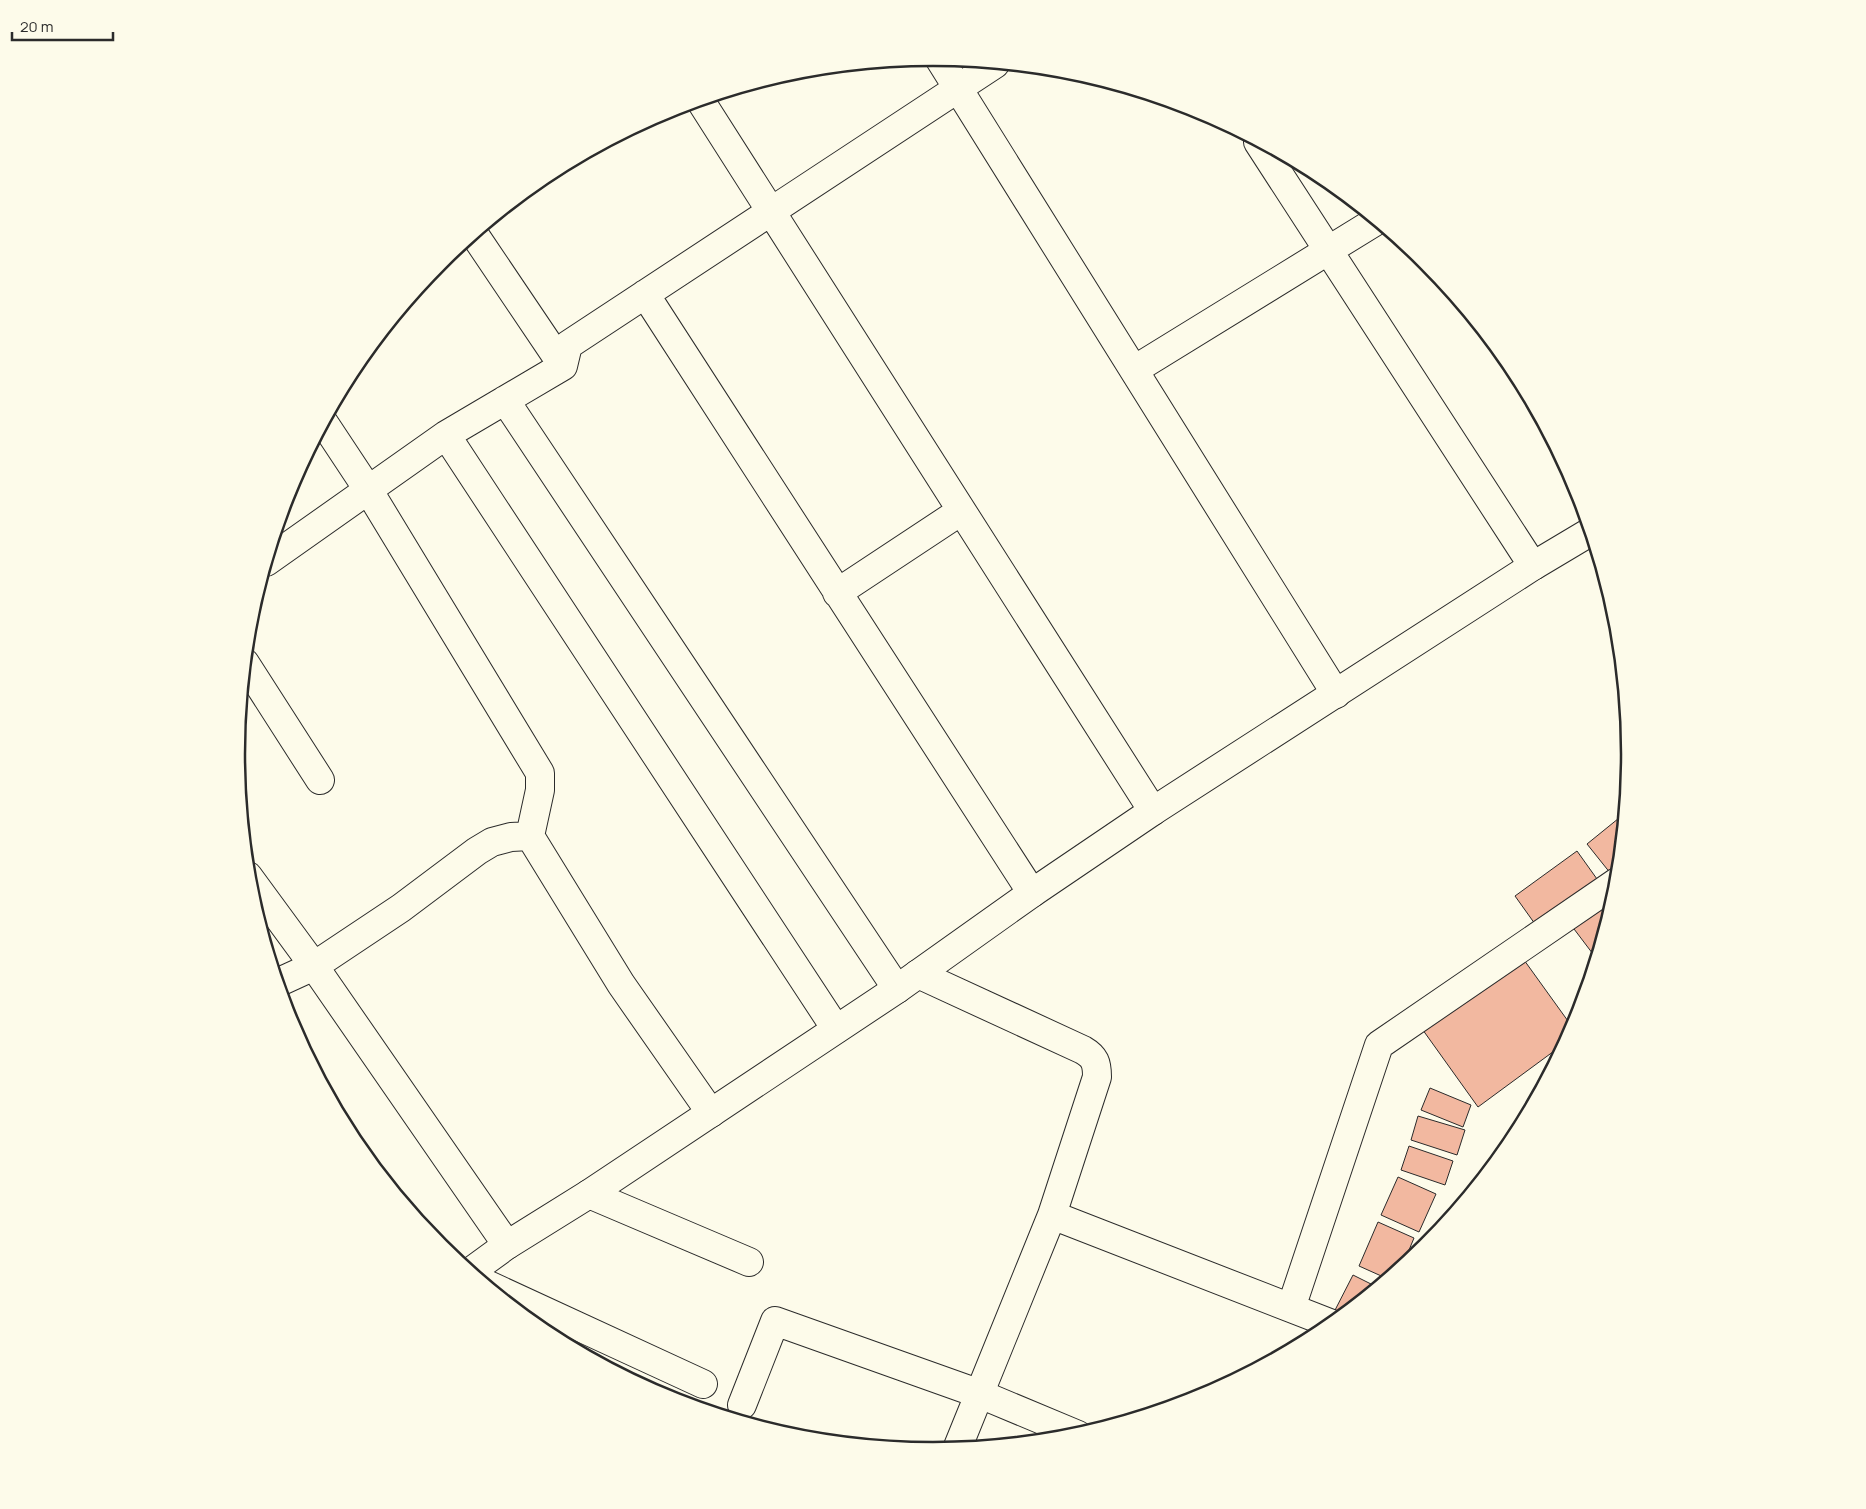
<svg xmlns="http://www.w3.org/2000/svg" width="1866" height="1509" viewBox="0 0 1866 1509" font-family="Manrope,sans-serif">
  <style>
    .building { fill: #f2b8a0; stroke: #2b2b2b }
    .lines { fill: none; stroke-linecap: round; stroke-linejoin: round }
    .street-casing { stroke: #2b2b2b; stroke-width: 30 }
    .secondary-casing { stroke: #2b2b2b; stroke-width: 30 }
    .street { stroke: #fdfbea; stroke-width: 28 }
    .secondary { stroke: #fdfbea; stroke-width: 28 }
    .rim { fill: none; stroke: #2b2b2b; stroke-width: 2.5 }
  </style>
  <rect width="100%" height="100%" fill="#fdfbea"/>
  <path class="building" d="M1624,814L1619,868L1611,874L1587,844Z
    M1577,851L1597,879L1535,924L1515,896Z
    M1617,891L1596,958L1571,925Z
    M1519,953L1573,1028L1565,1043L1478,1107L1420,1026Z
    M1430,1088L1471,1105L1463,1127L1421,1110Z
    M1418,1116L1465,1130L1457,1155L1411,1140Z
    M1409,1146L1453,1161L1445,1185L1401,1170Z
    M1398,1177L1436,1194L1419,1232L1381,1215Z
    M1378,1222L1414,1238L1402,1267L1388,1279L1359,1266Z
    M1353,1275L1377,1287L1338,1319L1332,1316Z"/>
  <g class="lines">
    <g class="street-casing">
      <path id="street" d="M939,58L1336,694
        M700,100L1153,811
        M1258,142L1533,566
        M474,234L563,366
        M645,294L1032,893
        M1134,370L1376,221
        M505,400L897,989
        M324,423L369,491L540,773V790L530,836L621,984L711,1113
        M446,435L836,1029
        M266,562L446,435L563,366L568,345L995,64
        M837,593L961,511
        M245,663L320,780
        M248,876L314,966L277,983
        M918,974L1083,1050C1095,1057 1097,1063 1097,1077L1052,1215L957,1449
        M589,1194L749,1262
        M1052,1215L1332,1324
        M507,1245L314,966L401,908L477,851L492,842L511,837L530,836
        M484,1283L703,1384
        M1291,1308L1379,1045L1617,882
        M742,1405L775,1321L980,1394L1078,1435"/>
    </g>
    <g class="secondary-casing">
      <path id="secondary" d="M470,1272L507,1245L589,1194L897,989L1032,893L1153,811L1533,566L1590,532"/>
    </g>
    <use href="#street" class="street"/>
    <use href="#secondary" class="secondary"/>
  </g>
  <path d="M0 0H1866V1509H0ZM245 754a688 688 0 1 1 1376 0a688 688 0 1 1-1376 0Z" fill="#fdfbea" fill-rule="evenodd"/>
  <path class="rim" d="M245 754a688 688 0 1 1 1376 0a688 688 0 1 1-1376 0Z"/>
  <path d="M12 32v8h101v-8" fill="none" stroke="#2b2b2b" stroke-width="2.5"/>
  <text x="20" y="32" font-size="15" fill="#2b2b2b" stroke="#fdfbea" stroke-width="4" paint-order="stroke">20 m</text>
</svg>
